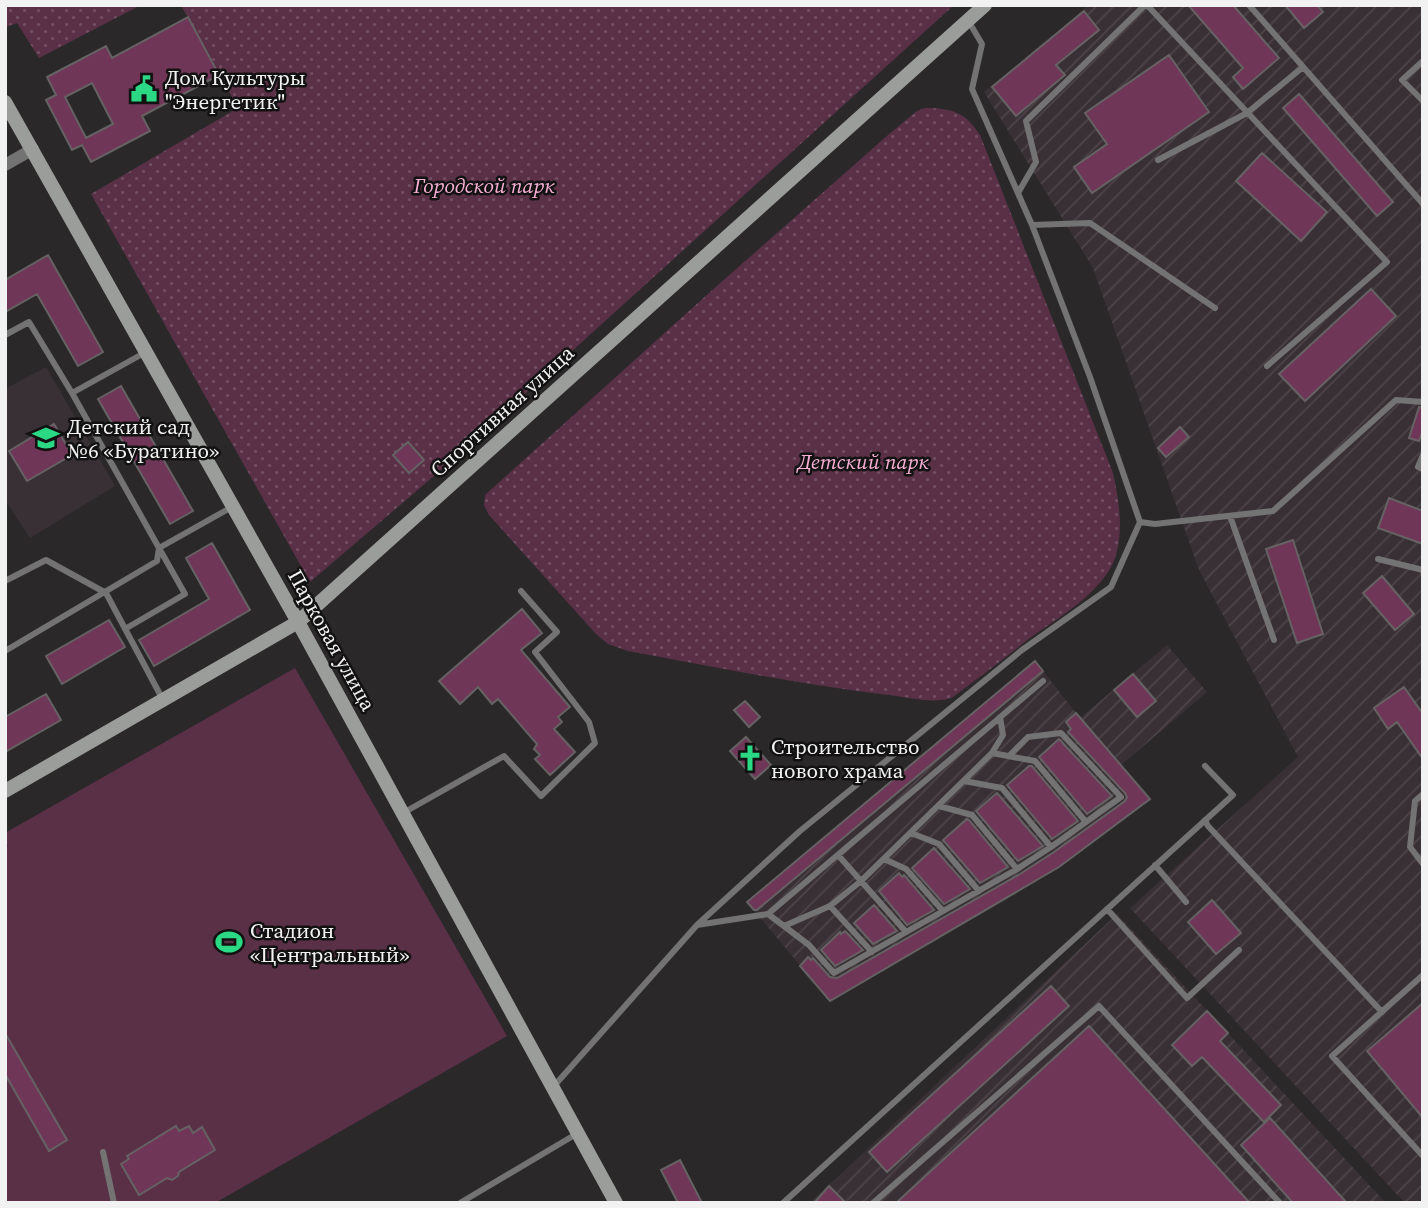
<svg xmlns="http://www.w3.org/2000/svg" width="1428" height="1208" viewBox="0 0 1428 1208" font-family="'Source Serif 4',serif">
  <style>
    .built { fill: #393035 }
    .industrial { fill: url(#industrial-furrows) }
    .green { fill: #5a3047 }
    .park { fill: url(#park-dots) }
    .building { fill: #703657; stroke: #656263; stroke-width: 2; fill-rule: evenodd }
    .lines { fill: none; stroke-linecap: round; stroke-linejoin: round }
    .lane { stroke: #727372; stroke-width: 6 }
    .street { stroke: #727372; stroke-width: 12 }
    .secondary { stroke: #9b9d9b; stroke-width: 14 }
    .labels { text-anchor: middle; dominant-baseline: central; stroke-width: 5; stroke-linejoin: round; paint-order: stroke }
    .poi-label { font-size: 21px; fill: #f3f2f2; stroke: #131212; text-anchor: start }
    .park-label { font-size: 21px; font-style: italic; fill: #f9b0d7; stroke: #131212 }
    .street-label { font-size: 21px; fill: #f3f2f2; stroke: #131212 }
  </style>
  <defs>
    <pattern id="industrial-furrows" width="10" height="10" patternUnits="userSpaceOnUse" patternTransform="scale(1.75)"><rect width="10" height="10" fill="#393035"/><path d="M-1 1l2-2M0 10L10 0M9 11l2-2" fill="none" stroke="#4c4449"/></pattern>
    <pattern id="park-dots" width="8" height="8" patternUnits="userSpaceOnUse" patternTransform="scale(1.75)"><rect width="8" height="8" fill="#5a3047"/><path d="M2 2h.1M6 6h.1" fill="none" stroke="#724e62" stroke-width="1.8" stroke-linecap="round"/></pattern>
  </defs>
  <rect width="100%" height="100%" fill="#2b282a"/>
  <path class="built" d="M46,367L115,486L30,538L5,500V389Z"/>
  <path class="industrial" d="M1089,5H1423V1203H1405L1130,908L1298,757L1199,570L1093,268L984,92Z
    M1167,645L1207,692L1121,765L1150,799L1059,867L830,1001L747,902L1035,661L1080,718Z
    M1117,914L1386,1203H810Z"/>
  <path class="green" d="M295,668L507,1036L215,1203H5V848L8,846L5,842V833Z"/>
  <path class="park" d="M5,5H141L39,58L17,23L5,27Z
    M181,5H954L434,476L310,582L91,194L238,108Z
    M925,108C952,108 965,112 980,135L1113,473C1119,500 1124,532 1115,558C1102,593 1059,617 1030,638C1005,658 979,678 953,697C935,705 908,697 889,695C802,685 715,667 628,651L608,644L596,634L489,515L484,505L485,495L709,293L888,135L917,111Z"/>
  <path class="building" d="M1188,5H1233L1279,58L1243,89L1233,77L1243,68Z
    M1285,5H1317L1323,12L1304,28Z
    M1084,11L1099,30L1056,65L1065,75L1016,116L992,87Z
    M188,17L219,75L142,116L150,131L91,162L82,145L72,150L46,100L56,95L47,77L106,46L112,58ZM92,83L113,124L86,138L65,97Z
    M1169,55L1209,112L1092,193L1074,167L1107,144L1085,113Z
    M1299,94L1393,202L1377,216L1283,108Z
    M1262,153L1327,212L1301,241L1236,181Z
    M48,255L103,352L78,366L37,294L5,312V280Z
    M1371,289L1396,316L1305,401L1279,374Z
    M121,386L193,511L170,524L98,399Z
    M1419,407L1423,408V430L1419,441L1409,438Z
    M54,424L72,455L27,481L9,451Z
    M1180,427L1189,437L1166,457L1158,448Z
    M408,442L424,460L409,473L393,455Z
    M1389,498L1423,511V544L1378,528Z
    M1293,540L1323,634L1297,643L1266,549Z
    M212,543L250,610L154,666L139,640L209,599L186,558Z
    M1382,576L1414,614L1395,630L1363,593Z
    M522,609L542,633L521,650L570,707L558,717L562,722L554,729L575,752L550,775L535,759L540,755L534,749L537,744L498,699L492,704L478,687L460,704L439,681Z
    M109,620L125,647L62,684L46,656Z
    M1035,661L1043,671L757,910H754L747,902Z
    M1133,674L1156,701L1137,717L1114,690Z
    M1404,687L1423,714V759L1397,722L1388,729L1374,708Z
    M46,694L61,720L5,752V717Z
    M745,701L760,717L749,727L734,710Z
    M1076,713L1150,799L1059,867L830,1001L800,966L808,957L811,960L813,958L830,977L837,978L1020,874L1054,852L1125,801L1127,797L1125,793L1068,732L1071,729L1066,722Z
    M746,737L771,765L755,779L730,751Z
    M1059,739L1112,796L1087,814L1039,757Z
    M1029,766H1032L1078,821L1052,839L1007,785Z
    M997,793L1043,846L1018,861L976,811Z
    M967,819L969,820L1008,867L980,883L943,840Z
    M934,848L970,889L944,904L912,868Z
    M899,873L902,877L904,875L934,910L907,925L879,891Z
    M1212,900L1241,933L1216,954L1188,922Z
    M874,905L897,931L873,944L854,923Z
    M845,931L863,950L835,966L821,950L840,932L841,934Z
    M1051,986L1069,1006L887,1172L869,1152Z
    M1423,1003V1118L1367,1051Z
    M1207,1011L1228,1033L1220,1041L1281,1105L1264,1122L1202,1057L1192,1066L1172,1045Z
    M1089,1026L1250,1203H896Z
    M5,1033L67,1140L49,1151L5,1074Z
    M1270,1118L1347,1203H1293L1241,1145Z
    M176,1126L179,1131L189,1126L193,1133L202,1127L215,1150L179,1172L178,1176L172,1180L167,1178L139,1195L121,1164L129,1159L127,1156Z
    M680,1160L702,1203H678L661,1170Z
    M829,1186L846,1203H814Z"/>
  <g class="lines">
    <path class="lane" d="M1147,5L1387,262L1267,366
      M1249,5L1423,204
      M1423,61L1402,80L1423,101
      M1158,160L1247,113L1303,67
      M1018,193L1036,162L1026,121L1145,5
      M1032,225L1090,223L1215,308
      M5,335L29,322L72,393L159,548L232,507
      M72,393L146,352
      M1423,455L1418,467L1423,469
      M1230,516L1274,640
      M1140,522L1155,524L1273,511L1396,400L1423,402
      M1378,559L1423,570
      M5,581L46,560L106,593L163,700
      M5,651L157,561L159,548L185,594L125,629
      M992,753L1035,761L1086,822
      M964,781L1002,788L1051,847
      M1423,794L1415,801L1410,847L1423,864
      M939,806L972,815L1017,869
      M403,813L504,756L541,796L595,743L589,722L535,652L557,632L521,591
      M1205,820L1208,826L1382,1012
      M911,833L939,844L979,891
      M838,855L906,932
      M884,859L906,869L943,911
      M1155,865L1186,902
      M830,906L872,952
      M1107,909L1187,998L1239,950
      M768,914L809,945L834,973L1017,869L1051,847L1121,797L1061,733L1028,737L1009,756
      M697,925L768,914L1043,681
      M784,926L830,906L861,881L992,753L1003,735L1000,717
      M1423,975L1332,1056L1423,1156
      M554,1086L697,925L800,831L1022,650L1111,587L1140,522L1090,377L1032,225L972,89L982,44L969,22
      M103,1152L114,1203
      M460,1203L578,1133
      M783,1203L1233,795L1205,766
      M873,1203L1099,1006L1280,1203"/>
    <path class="street" d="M5,165L33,149"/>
    <path class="secondary" d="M5,102L298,622L616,1203
      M5,791L298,622L985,5"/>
  </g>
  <defs>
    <g id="civic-bare" transform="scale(2.1)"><path d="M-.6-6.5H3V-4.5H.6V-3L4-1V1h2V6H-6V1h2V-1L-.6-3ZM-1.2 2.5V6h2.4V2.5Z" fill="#2bd884" stroke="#131212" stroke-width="2.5" paint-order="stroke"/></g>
    <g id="school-bare" transform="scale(2.1)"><path d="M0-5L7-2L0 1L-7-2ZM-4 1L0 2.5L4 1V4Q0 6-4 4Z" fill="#2bd884" stroke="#131212" stroke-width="2.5" paint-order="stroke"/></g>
    <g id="church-bare" transform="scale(2.1)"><path d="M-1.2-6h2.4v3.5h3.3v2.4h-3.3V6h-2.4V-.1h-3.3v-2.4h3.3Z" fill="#2bd884" stroke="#131212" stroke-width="2.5" paint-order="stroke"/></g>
    <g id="stadium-bare" transform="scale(2.1)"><path d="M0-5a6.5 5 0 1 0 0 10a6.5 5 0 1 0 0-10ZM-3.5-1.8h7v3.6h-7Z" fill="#2bd884" stroke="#131212" stroke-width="2.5" paint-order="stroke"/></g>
  </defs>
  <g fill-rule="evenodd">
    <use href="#civic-bare" x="144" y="89"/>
    <use href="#school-bare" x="46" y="438"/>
    <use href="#church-bare" x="750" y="758"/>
    <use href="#stadium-bare" x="229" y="942"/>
  </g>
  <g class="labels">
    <g class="poi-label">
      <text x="165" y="77">Дом Культуры<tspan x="165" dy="24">"Энергетик"</tspan></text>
      <text x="67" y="426">Детский сад<tspan x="67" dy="24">№6 «Буратино»</tspan></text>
      <text x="771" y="746">Строительство<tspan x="771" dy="24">нового храма</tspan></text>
      <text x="250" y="930">Стадион<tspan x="250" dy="24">«Центральный»</tspan></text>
    </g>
    <g class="park-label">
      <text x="484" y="185">Городской парк</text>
      <text x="863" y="461">Детский парк</text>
    </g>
    <g class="street-label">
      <text transform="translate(502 411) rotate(-42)">Спортивная улица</text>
      <text transform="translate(332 640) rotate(61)">Парковая улица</text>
    </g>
  </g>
  <rect width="1428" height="1208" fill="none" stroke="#f3f2f2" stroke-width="14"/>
</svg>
